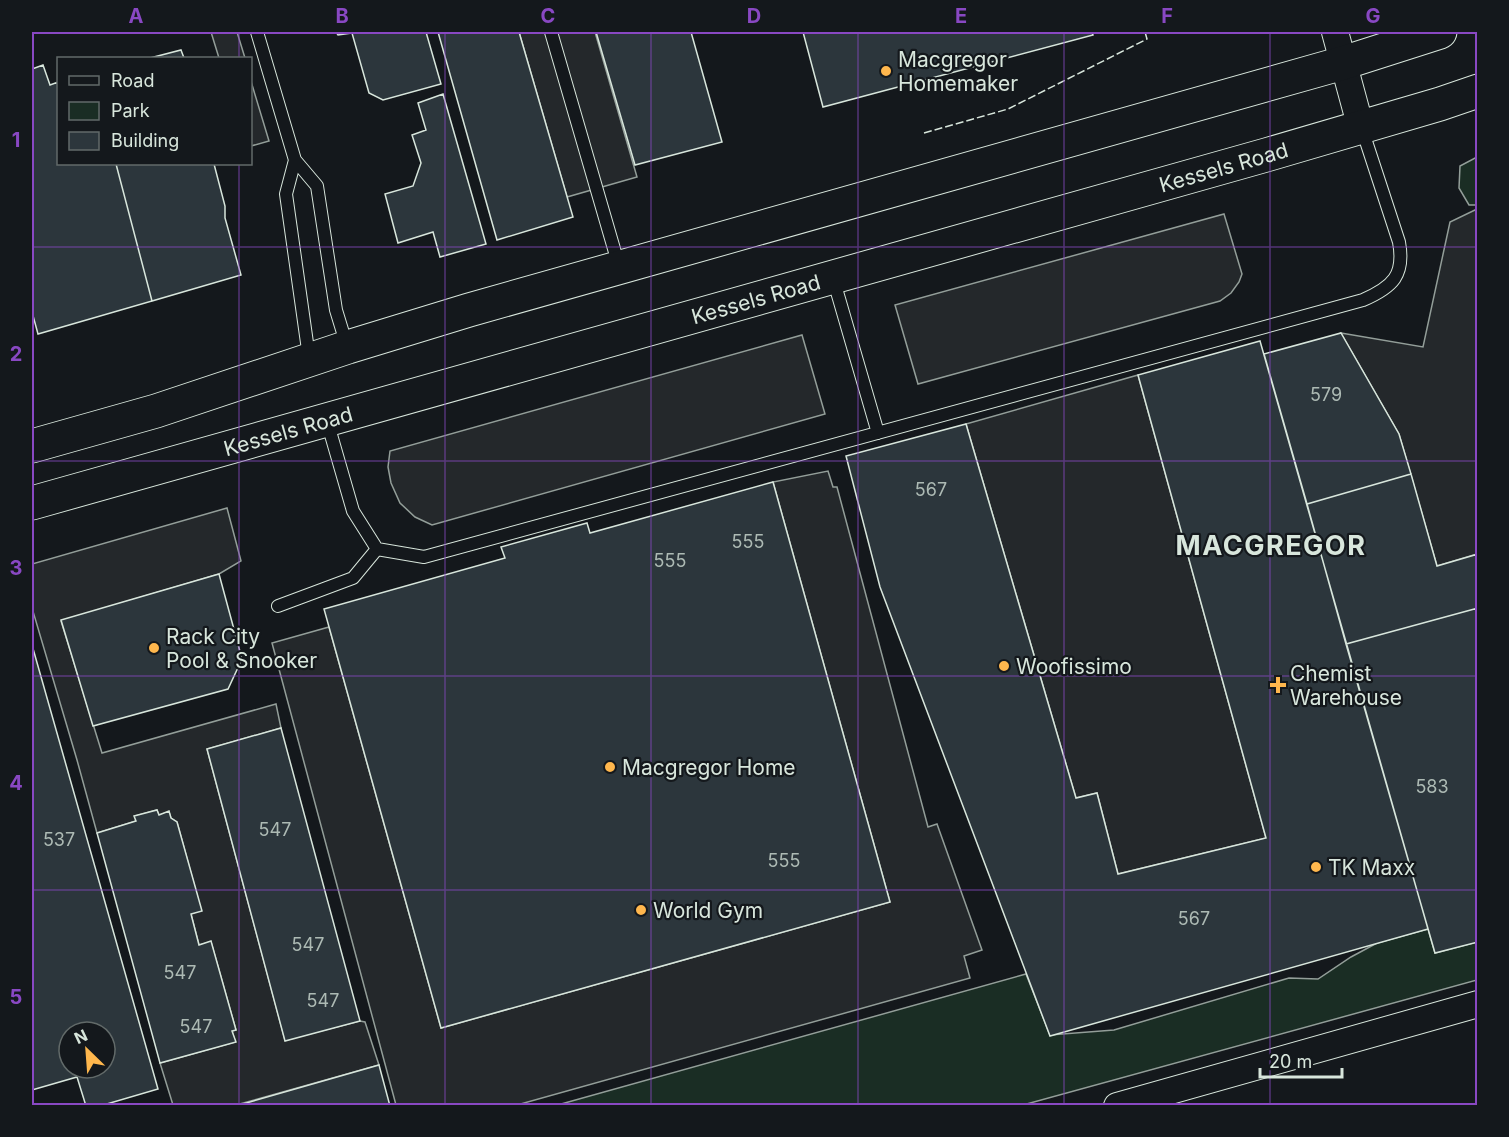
<svg xmlns="http://www.w3.org/2000/svg" width="1509" height="1137" viewBox="0 0 1509 1137" font-family="Inter,sans-serif">
  <style>
    .green { fill: #1a2d24; stroke: #939e99; stroke-width: 1.5 }
    .parking { fill: #24282b; stroke: #939e99; stroke-width: 1.5 }
    .building { fill: #2c363c; stroke: #d8e6dc; stroke-width: 1.5; fill-rule: evenodd }
    .lines { fill: none; stroke-linecap: round; stroke-linejoin: round }
    .service-casing { stroke: #d8e6dc; stroke-width: 14 }
    .minor-casing { stroke: #d8e6dc; stroke-width: 28 }
    .trunk-casing { stroke: #d8e6dc; stroke-width: 35 }
    .service { stroke: #14181c; stroke-width: 12 }
    .minor { stroke: #14181c; stroke-width: 26 }
    .trunk { stroke: #14181c; stroke-width: 33 }
    .fence { stroke: #d8e6dc; stroke-width: 1.5; stroke-dasharray: 8 3; stroke-linecap: butt }
    .grid { fill: none; stroke: #8948c3; stroke-width: 1.5; stroke-opacity: 0.55 }
    .poi-dot { fill: #ffb74d; stroke: #14181c; stroke-width: 2 }
    .labels { text-anchor: middle; dominant-baseline: central; stroke-width: 4.5; stroke-linejoin: round; paint-order: stroke }
    .number-label { font-size: 18px; fill: #adbab4 }
    .poi-label { font-size: 21px; fill: #d8e6dc; stroke: #14181c; text-anchor: start }
    .street-label { font-size: 21px; fill: #d8e6dc; stroke: #14181c }
    .district-label { font-size: 27px; font-weight: bold; letter-spacing: 1.5px; fill: #d8e6dc; stroke: #14181c }
    .neatline { fill: none; stroke: #8948c3; stroke-width: 2 }
    .grid-label { font-size: 20px; text-anchor: middle; font-weight: bold; fill: #8948c3 }
  </style>
  <rect width="100%" height="100%" fill="#14181c"/>
  <path class="green" d="M1477,157V205H1469L1459,188L1460,166Z
    M1428,929L1435,953L1477,942V980L1023,1105L554,1106L1026,974L1050,1035L1114,1030L1289,978L1318,979L1351,957L1377,943Z"/>
  <path class="parking" d="M211,32H237L245,58H219Z
    M519,32H595L637,177L567,197Z
    M250,78L269,141L251,146H250Z
    M1477,209V554L1437,566L1399,434L1341,333L1423,347L1450,222Z
    M1224,214L1242,274L1239,282L1231,293L1220,301L918,384L895,305Z
    M802,335L825,414L432,525L415,517L400,503L391,483L388,467L390,451Z
    M1138,375L1266,838L1118,874L1097,793L1076,798L966,424Z
    M828,471L833,487H837L928,827L937,824L982,950L964,956L970,978L517,1105H396L272,643L329,627L441,1028L890,902L773,482Z
    M227,508L241,561L219,574L61,621L102,753L276,704L281,728L207,749L285,1040L360,1021L365,1022L379,1065L236,1105H173L160,1063L235,1042L232,1031L236,1030L211,942L199,945L191,914L201,910L177,822L171,818L169,812L159,815L157,810L135,816L136,821L97,833L77,760L32,608V564Z"/>
  <path class="building" d="M336,32H426L441,84L383,100L369,93L352,33L338,35Z
    M438,32H519L573,217L497,240Z
    M596,32H691L722,142L635,165Z
    M803,32H1092L1093,35L823,107Z
    M181,50L184,58H150Z
    M43,65L50,85L58,82V164H116L152,301L38,334L32,312V69Z
    M443,94L486,244L440,257L433,232L398,243L385,194L413,186L421,163L412,135L426,130L418,103Z
    M116,164H214L225,206V218L241,275L152,301Z
    M1341,333L1399,434L1411,474L1307,504L1264,354Z
    M1260,341L1428,929L1050,1036L880,587L846,456L966,424L1076,798L1097,793L1118,874L1266,838L1138,375Z
    M1411,474L1437,566L1478,554V608L1346,644L1307,504Z
    M773,482L890,902L441,1028L324,609L505,558L501,547L587,523L590,533Z
    M219,574L242,659L228,689L93,726L61,620Z
    M1478,608V942L1435,953L1346,644Z
    M32,645L158,1089L100,1106H86L77,1077L32,1090ZM69,1032H105V1068H69Z
    M281,728L360,1021L285,1041L207,749Z
    M157,810L159,815L169,811L171,818L177,822L202,911L191,914L199,945L211,941L236,1030L232,1031L236,1042L160,1063L97,833L136,821L134,816Z
    M379,1065L390,1106H236Z"/>
  <g class="lines">
    <g class="service-casing">
      <path id="service" d="M257,32L295,160L317,186L336,310L347,346
        M551,32L619,266
        M295,160L286,194L309,357
        M833,278L878,433
        M327,421L353,511L377,549L424,557L1363,300C1393,287 1405,275 1399,242L1362,129
        M278,606L353,578L377,549"/>
    </g>
    <g class="minor-casing">
      <path id="minor" d="M1335,32L1361,128
        M1117,1106L1478,1004"/>
    </g>
    <g class="trunk-casing">
      <g id="trunk">
        <path d="M32,446L156,411L348,347L469,310L1343,63L1440,32"/>
        <path id="s1" d="M32,503L1266,155L1440,104L1478,91"/>
      </g>
    </g>
    <use href="#service" class="service"/>
    <use href="#minor" class="minor"/>
    <use href="#trunk" class="trunk"/>
    <path class="fence" d="M924,133L1008,109L1147,39L1145,32"/>
  </g>
  <path class="grid" d="M239,32V58M445,32V1106M651,32V1106M858,32V1106M1064,32V1106M1270,32V1106M239,164V1106M32,247H1478M32,461H1478M32,676H1478M32,890H1478"/>
  <g class="poi-dot">
    <circle cx="886" cy="71" r="6"/>
    <circle cx="154" cy="648" r="6"/>
    <circle cx="1004" cy="666" r="6"/>
    <path d="M1275 676h6v6h6v6h-6v6h-6v-6h-6v-6h6z"/>
    <circle cx="610" cy="767" r="6"/>
    <circle cx="1316" cy="867" r="6"/>
    <circle cx="641" cy="910" r="6"/>
  </g>
  <g class="labels">
    <g class="number-label">
      <text x="1326" y="394">579</text>
      <text x="931" y="489">567</text>
      <text x="748" y="541">555</text>
      <text x="670" y="560">555</text>
      <text x="1432" y="786">583</text>
      <text x="275" y="829">547</text>
      <text x="59" y="839">537</text>
      <text x="784" y="860">555</text>
      <text x="1194" y="918">567</text>
      <text x="308" y="944">547</text>
      <text x="180" y="972">547</text>
      <text x="323" y="1000">547</text>
      <text x="196" y="1026">547</text>
    </g>
    <g class="poi-label">
      <text x="898" y="59">Macgregor<tspan x="898" dy="24">Homemaker</tspan></text>
      <text x="166" y="636">Rack City<tspan x="166" dy="24">Pool &amp; Snooker</tspan></text>
      <text x="1016" y="666">Woofissimo</text>
      <text x="1290" y="673">Chemist<tspan x="1290" dy="24">Warehouse</tspan></text>
      <text x="622" y="767">Macgregor Home</text>
      <text x="1328" y="867">TK Maxx</text>
      <text x="653" y="910">World Gym</text>
    </g>
    <g class="street-label">
      <text stroke="none"><textPath href="#s1" startOffset="1238">Kessels Road</textPath></text>
      <text stroke="none"><textPath href="#s1" startOffset="752">Kessels Road</textPath></text>
      <text stroke="none"><textPath href="#s1" startOffset="266">Kessels Road</textPath></text>
    </g>
    <g class="district-label">
      <text x="1271" y="545">MACGREGOR</text>
    </g>
  </g>
  <rect width="1509" height="1137" fill="none" stroke="#14181c" stroke-width="66"/>
  <rect x="57" y="57" width="195" height="108" fill="#14181c" stroke="#626a69" stroke-width="1.5"/>
  <rect x="69" y="76" width="30" height="9" fill="#14181c" stroke="#626a69" stroke-width="1.5"/>
  <text x="111" y="87" font-size="18" fill="#d8e6dc">Road</text>
  <rect x="69" y="102" width="30" height="18" fill="#1a2d24" stroke="#626a69" stroke-width="1.5"/>
  <text x="111" y="117" font-size="18" fill="#d8e6dc">Park</text>
  <rect x="69" y="132" width="30" height="18" fill="#2c363c" stroke="#626a69" stroke-width="1.5"/>
  <text x="111" y="147" font-size="18" fill="#d8e6dc">Building</text>
  <g transform="translate(87 1050) rotate(335)"><circle r="28" fill="#14181c" stroke="#626a69" stroke-width="1.5"/>
  <path d="M0-4.5L10 22L0 15L-10 22Z" fill="#ffb74d"/>
  <text y="-9" font-size="16" font-weight="bold" text-anchor="middle" fill="#d8e6dc">N</text>
  </g>
  <path d="M1260 1068v9h82v-9" fill="none" stroke="#d8e6dc" stroke-width="3"/>
  <text x="1269" y="1068" font-size="18" fill="#d8e6dc" stroke="#14181c" stroke-width="4.5" paint-order="stroke">20 m</text>
  <rect x="33" y="33" width="1443" height="1071" class="neatline"/>
  <g class="grid-label">
    <text x="136" y="23">A</text>
    <text x="342" y="23">B</text>
    <text x="548" y="23">C</text>
    <text x="754" y="23">D</text>
    <text x="961" y="23">E</text>
    <text x="1167" y="23">F</text>
    <text x="1373" y="23">G</text>
    <text x="16" y="147">1</text>
    <text x="16" y="361">2</text>
    <text x="16" y="575">3</text>
    <text x="16" y="790">4</text>
    <text x="16" y="1004">5</text>
  </g>
</svg>
